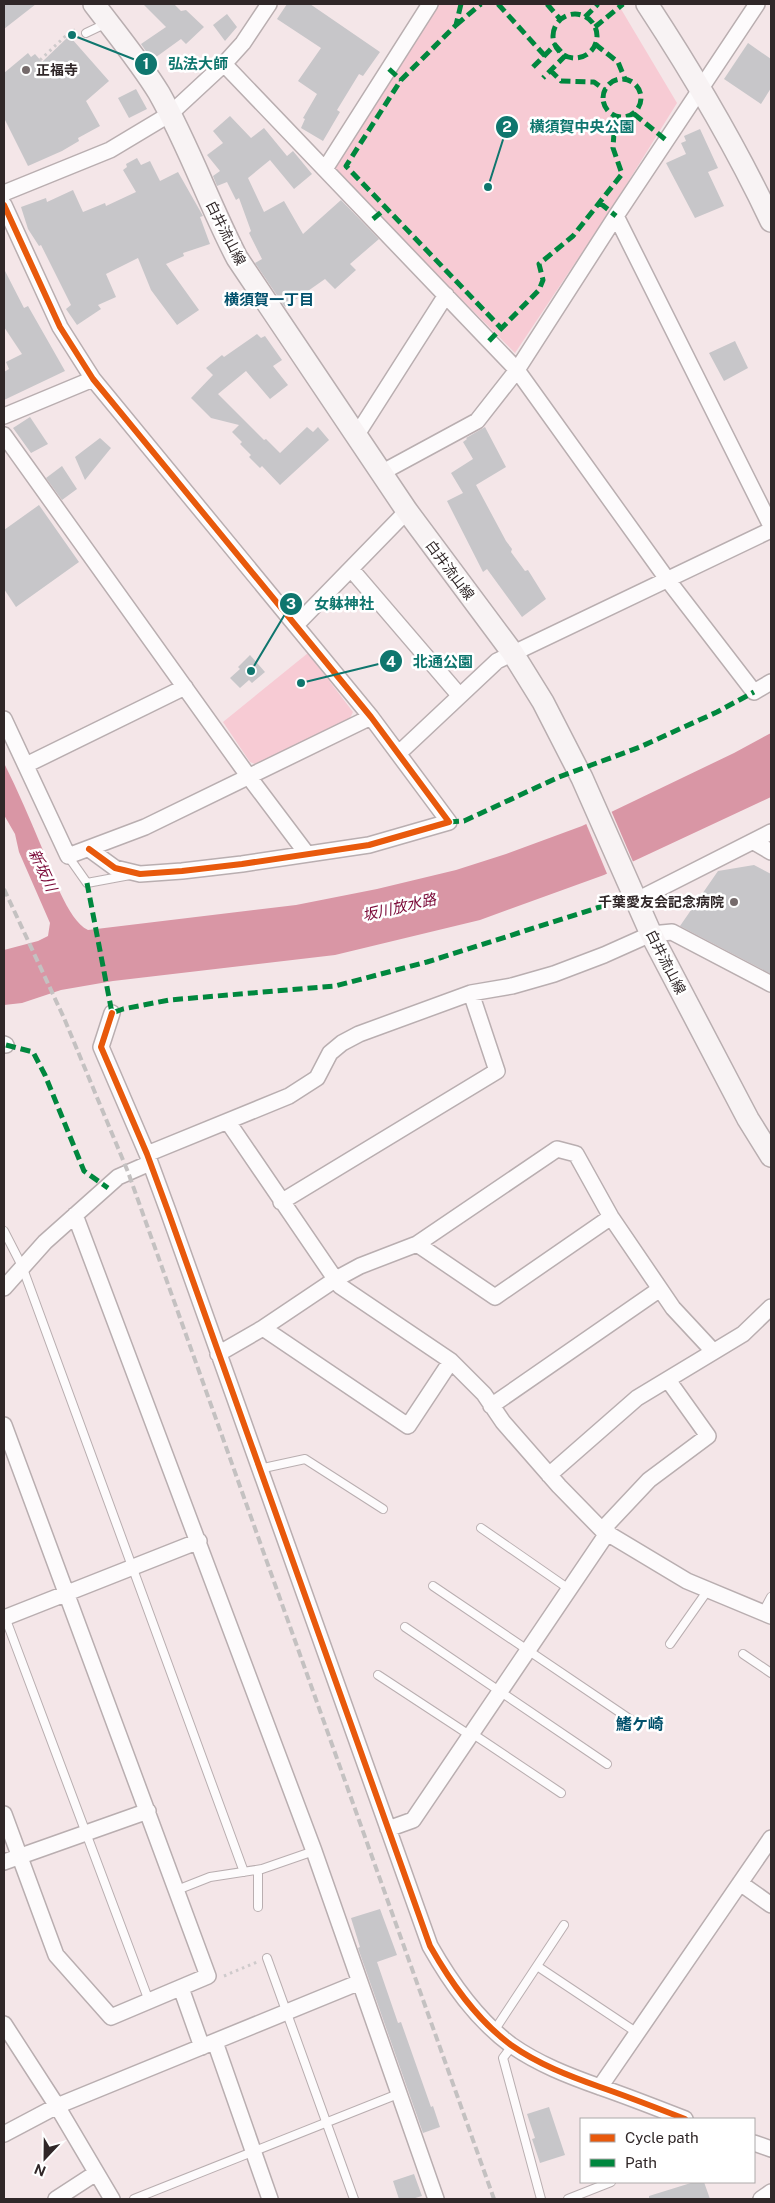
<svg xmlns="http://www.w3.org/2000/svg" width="775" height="2203" viewBox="0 0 775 2203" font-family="'Public Sans','Noto Sans JP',sans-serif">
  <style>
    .green { fill: #f7cbd4 }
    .water { fill: #d996a5 }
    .pier { fill: #f4e6e8 }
    .building { fill: #c7c6c9 }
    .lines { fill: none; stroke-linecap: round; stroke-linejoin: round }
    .lane-casing { stroke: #b9aeb0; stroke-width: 10 }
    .street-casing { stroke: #b9aeb0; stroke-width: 18 }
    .secondary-casing { stroke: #b9aeb0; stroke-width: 24 }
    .path { stroke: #cecacb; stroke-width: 3; stroke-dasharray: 2.5 4; stroke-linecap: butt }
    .lane { stroke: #fdfbfc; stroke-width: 8 }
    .street { stroke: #fdfbfc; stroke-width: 15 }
    .secondary { stroke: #f8f3f4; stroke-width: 21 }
    .rail { stroke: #c4c1c1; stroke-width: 4; stroke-dasharray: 8 4; stroke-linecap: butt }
    .quiet { stroke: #00873e; stroke-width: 5; stroke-dasharray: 10 5; stroke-linecap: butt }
    .cycleway-casing { stroke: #fff; stroke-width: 9 }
    .cycleway { stroke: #e8590c; stroke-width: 6 }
    .poi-dot { fill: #756a6b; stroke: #fff; stroke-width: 2 }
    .labels { text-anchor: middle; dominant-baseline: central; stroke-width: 5; stroke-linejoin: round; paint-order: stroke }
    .poi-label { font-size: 14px; font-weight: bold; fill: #302728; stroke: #fff; text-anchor: start }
    .street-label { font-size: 14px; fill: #302728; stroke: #fff }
    .neighbourhood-label { font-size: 15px; font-weight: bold; fill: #02516c; stroke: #fff }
    .water-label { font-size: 15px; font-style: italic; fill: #7a0837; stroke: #fff }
    .quarter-label { font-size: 16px; font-weight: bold; fill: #02516c; stroke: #fff }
    .leader { fill: none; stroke: #0f766e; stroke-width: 2 }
    .callout-dot { fill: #0f766e; stroke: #fff; stroke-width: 2 }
    .mark-label { font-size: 15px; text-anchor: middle; font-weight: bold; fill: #fff }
    .callout-label { font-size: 15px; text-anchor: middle; font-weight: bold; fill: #0f766e; stroke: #fff; stroke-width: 5; stroke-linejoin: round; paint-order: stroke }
  </style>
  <rect width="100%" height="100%" fill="#f4e6e8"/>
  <path class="green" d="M439,4H618L677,103L613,206L515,353L331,168Z
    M308,653L353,712L349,720L257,765L250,762L223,722Z"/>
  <path class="water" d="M771,733V797L604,875L480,920L335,955L113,981L61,990L22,1003L4,1005V950L38,941L48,936L50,923L19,852L15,834L4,815V763C18,791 30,819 42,848C51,869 67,920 88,930L296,905L377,889L456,870L506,854L582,826L734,753Z"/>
  <path class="pier" d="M610,808L634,864L608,876L585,821Z"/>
  <path class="building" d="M4,4H36L4,29Z
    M143,4H174L181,11L186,10L204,27L186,44L181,39L152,60L141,44L166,27Z
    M287,4H310L380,52L363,76L359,74L337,110L340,112L323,141L301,128L305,119L303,118L317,94L298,81L321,48L277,19Z
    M227,14L237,27L225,41L213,25Z
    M68,37L71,40L72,39L109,81L86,101L100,126L78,138L79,141L62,151L28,166L4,118V73L28,53L31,57L35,54L42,62Z
    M748,43L771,59V88L761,104L724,79Z
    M136,89L147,109L129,118L118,98Z
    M230,116L251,138L264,128L287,156L293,151L312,174L294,189L270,160L248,178L264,212L284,201L303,234L341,200L379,239L350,264L356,270L335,289L325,279L285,307L255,263L262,259L249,233L251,231L239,198L236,200L227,182L217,186L213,176L220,171L207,155L223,143L213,131Z
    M700,129L718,168L708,172L724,206L695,218L666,163L686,154L681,143L686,141L684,136Z
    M137,158L141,165L150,161L160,181L178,172L203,216L200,217L210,244L183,253L184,256L166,264L199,310L177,325L151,290L138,258L106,274L116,297L98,305L101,309L77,325L66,309L71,305L41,245L39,246L28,229L21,207L46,198L47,202L73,190L83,212L105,203L106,206L136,192L123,170L127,167L126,164Z
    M4,269L24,308L28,306L65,371L4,400V372L9,369L6,362L22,354L4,327Z
    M257,334L261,338L265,336L282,360L273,366L288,385L270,399L246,371L218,394L264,440L266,439L280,453L307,427L313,432L318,427L329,440L280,485L262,466L260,468L249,457L251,455L240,444L242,442L232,432L239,425L211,418L191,398L213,375L206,368L222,355L224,357Z
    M735,341L748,368L724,381L709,353Z
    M30,417L48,444L31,453L13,428Z
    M485,427L506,467L476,485L506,541L512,549L511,552L525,571L528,570L546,599L522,617L487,569L483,572L447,501L463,493L451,473L473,459L463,442L467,439L466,438Z
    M100,438L111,448L85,480L75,457Z
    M62,466L77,489L62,500L46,478Z
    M39,505L79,562L16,607L4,589V530Z
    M250,655L265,672L252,683L249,680L240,688L230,678L240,669L238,667Z
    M754,865L771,874V974L680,926L718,871Z
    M380,1909L397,1955L377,1962L398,2023L401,2022L431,2107L433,2106L440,2127L423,2133L358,1948L360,1947L351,1918Z
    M549,2107L565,2155L540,2163L532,2139L535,2138L527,2114Z
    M414,2174L422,2196L412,2199H399L393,2181Z
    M694,2182H704L710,2199H649V2196Z"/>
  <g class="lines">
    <g class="lane-casing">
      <path id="lane" d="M86,33L107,23
        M68,856L87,883L130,875
        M4,1231L22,1266L244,1872
        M259,1469L305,1459L383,1509
        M481,1528L569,1589
        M433,1586L634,1722
        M763,1612L771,1597
        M5,1617L149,2001
        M405,1627L607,1764
        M670,1644L708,1590
        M743,1654L771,1673
        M378,1675L471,1736
        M473,1734L561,1793
        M258,1870V1907
        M177,1890L210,1877L262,1869L314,1851
        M267,1958L354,2199
        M537,1966L636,2032
        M494,2031L564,1925
        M512,2046L503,2058L541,2199
        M134,2199L398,2094
        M568,2199L611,2182"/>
    </g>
    <g class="street-casing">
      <path id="street" d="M224,64L517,370L667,579L754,692L771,682
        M325,169L430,4
        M4,193L110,150L170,114L224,64L243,43L269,4
        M4,205L60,327L93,379L371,717L449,822L369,845L242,864L182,871L140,874L115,868L89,849
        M616,216L771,526
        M4,416L93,379
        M4,435L249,777L307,854
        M356,436L446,295
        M381,473L477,421L517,370L616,216L757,4
        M351,569L459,695
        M296,625L407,511
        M4,719L68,856L145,827L371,717
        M399,753L497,661L771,530
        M26,765L185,687
        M754,842L771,852
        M635,901L771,832
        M112,1013L101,1047L147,1154L168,1211L430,1946C451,1983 476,2019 511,2045C538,2064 569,2076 600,2087C629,2097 657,2108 685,2119
        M4,1044L6,1045
        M228,1122L340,1286L451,1361L484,1394L503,1422L559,1486L602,1530L687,1581L771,1616
        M147,1154L289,1096L317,1078L330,1053L342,1043L359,1034L471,993L512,986L554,974L604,955L651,934L672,932L771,984
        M281,1202L497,1071L471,993
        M75,1215L314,1851L436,2199
        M417,1244L495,1297L611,1217
        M4,1288L45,1242L118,1177L150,1163
        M263,1328L408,1426L451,1361
        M218,1354L263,1328L336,1279L360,1266L417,1244L557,1149L576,1154L611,1217L673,1308L713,1351
        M491,1406L660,1289
        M4,1425L208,1976L111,2017L56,1955L4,1814
        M549,1475L637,1398L743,1334L771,1307
        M602,1530L649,1480L708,1436L668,1380
        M4,1618L199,1541
        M388,1829L413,1820L608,1532
        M4,1862L148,1811
        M740,1883L771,1905
        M181,1988L202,2047
        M4,2024L57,2106L112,2199
        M215,2042L270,2199
        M600,2087L771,1838
        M4,2134L57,2106L360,1982
        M754,2143L771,2149
        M56,2199L96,2173
        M761,2199L771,2192"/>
    </g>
    <g class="secondary-casing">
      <path id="secondary" d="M94,4C116,33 140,62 159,93C189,146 209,204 237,258L407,511L512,652L543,702L582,778L651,934L748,1119L771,1156
        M647,4C693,74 735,145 771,221"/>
    </g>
    <path class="path" d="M40,60L73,29L74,31
      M224,1976L257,1962"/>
    <use href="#lane" class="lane"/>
    <use href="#street" class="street"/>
    <use href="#secondary" class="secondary"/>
    <path class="rail" d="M4,889L64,1018L128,1172L494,2199"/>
    <path class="quiet" d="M461,4L456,25L401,80L346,166L501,328
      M498,4L545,56
      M547,4L560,19
      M553 36a22 22 0 1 1 44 0a22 22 0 1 1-44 0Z
      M585,17L598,4
      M456,25L481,4
      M595,27L623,4
      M595,44L618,62L625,79
      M533,67L555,45L565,56L543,78
      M389,69L401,80
      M550,70L561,81L594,82L605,90
      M603 98a19 19 0 1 1 38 0a19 19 0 1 1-38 0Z
      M634,114L666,140
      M600,203L616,216
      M373,219L386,208
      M489,341L539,290L543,280L539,264L573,236L622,174L613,148L615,117
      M449,822L464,821L559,777L640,747L717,712L754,692
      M87,883L112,1013L123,1009L169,1000L335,986L427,962L622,900
      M6,1045L33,1052L45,1075L84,1171L108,1188"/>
    <g class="cycleway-casing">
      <path id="cycleway" d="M4,205L60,327L93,379L371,717L449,822L369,845L242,864L182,871L140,874L115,868L89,849
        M112,1013L101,1047L147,1154L168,1211L430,1946C451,1983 476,2019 511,2045C538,2064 569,2076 600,2087C629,2097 657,2108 685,2119"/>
    </g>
    <use href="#cycleway" class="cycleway"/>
  </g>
  <g class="poi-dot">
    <circle cx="26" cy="70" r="5"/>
    <circle cx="734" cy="902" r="5"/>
  </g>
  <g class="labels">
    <g class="poi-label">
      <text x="36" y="70">正福寺</text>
      <text x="724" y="902" text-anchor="end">千葉愛友会記念病院</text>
    </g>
    <g class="street-label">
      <text transform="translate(226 233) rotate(63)">白井流山線</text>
      <text transform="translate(450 570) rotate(53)">白井流山線</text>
      <text transform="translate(666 962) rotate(63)">白井流山線</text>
    </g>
    <g class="neighbourhood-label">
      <text x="269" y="299">横須賀一丁目</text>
    </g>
    <g class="water-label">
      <text transform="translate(43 870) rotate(65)">新坂川</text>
      <text transform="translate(399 907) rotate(-13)">坂川放水路</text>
    </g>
    <g class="quarter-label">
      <text x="640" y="1724">鰭ケ崎</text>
    </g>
  </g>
  <path class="leader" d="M72 35L146 64M488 187L507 127M251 671L291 604M301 683L391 661"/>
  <g class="callout-dot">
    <circle cx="72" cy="35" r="5"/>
    <circle cx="488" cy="187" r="5"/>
    <circle cx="251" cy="671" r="5"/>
    <circle cx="301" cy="683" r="5"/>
    <circle cx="146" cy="64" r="12"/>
    <circle cx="507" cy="127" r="12"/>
    <circle cx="291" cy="604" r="12"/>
    <circle cx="391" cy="661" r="12"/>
  </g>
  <g class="mark-label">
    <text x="146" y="69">1</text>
    <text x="507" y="132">2</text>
    <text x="291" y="609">3</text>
    <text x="391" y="667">4</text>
  </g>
  <g class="callout-label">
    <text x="198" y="69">弘法大師</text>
    <text x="582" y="132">横須賀中央公園</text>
    <text x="344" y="609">女躰神社</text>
    <text x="443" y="667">北通公園</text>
  </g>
  <rect width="775" height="2203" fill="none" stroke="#302728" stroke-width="10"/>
  <rect x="580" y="2118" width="175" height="65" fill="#ffffff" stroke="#aca9a9"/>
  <rect x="590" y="2134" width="25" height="8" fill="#e8590c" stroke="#aca9a9"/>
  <text x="625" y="2143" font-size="15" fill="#302728">Cycle path</text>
  <rect x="590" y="2159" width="25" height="8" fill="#00873e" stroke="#aca9a9"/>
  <text x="625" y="2168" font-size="15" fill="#302728">Path</text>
  <g transform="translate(45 2158) rotate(202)" stroke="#ffffff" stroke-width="4" paint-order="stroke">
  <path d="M0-4L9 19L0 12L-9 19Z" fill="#302728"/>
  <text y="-8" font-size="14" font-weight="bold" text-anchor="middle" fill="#302728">N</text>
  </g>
</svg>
